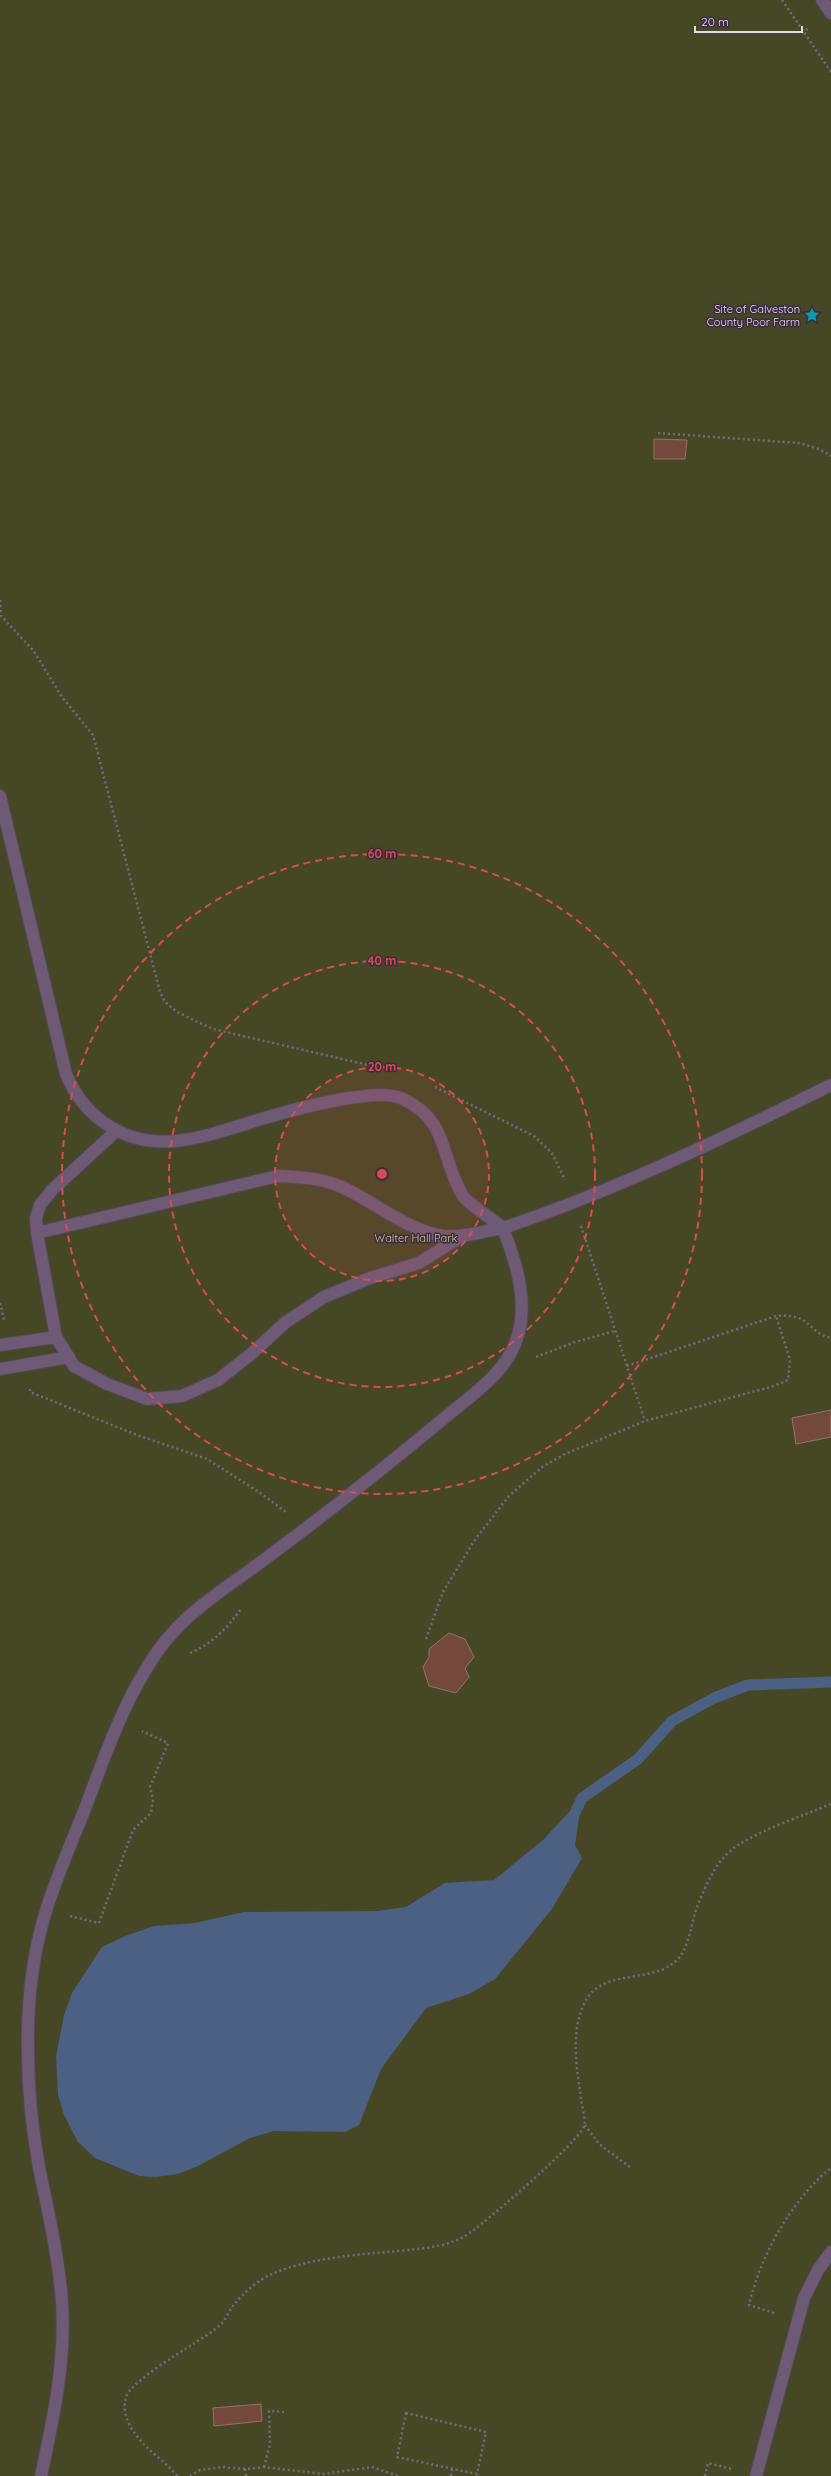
<svg xmlns="http://www.w3.org/2000/svg" width="831" height="2476" viewBox="0 0 831 2476" font-family="Quicksand,sans-serif">
  <style>
    .green { fill: #464825 }
    .water { fill: #4b6082 }
    .lines { fill: none; stroke-linecap: round; stroke-linejoin: round }
    .stream { stroke: #4b6082; stroke-width: 11 }
    .building { fill: #73493c; stroke: #957267 }
    .lane-casing { stroke: #56475b; stroke-width: 14 }
    .path { stroke: #78687d; stroke-width: 2.5; stroke-dasharray: 2 3; stroke-linecap: butt }
    .lane { stroke: #6e5a75; stroke-width: 12 }
    .ring { fill: none; stroke: #d94c4f; stroke-width: 2; stroke-dasharray: 7 5 }
    .labels { text-anchor: middle; dominant-baseline: central; stroke-width: 3; stroke-linejoin: round; paint-order: stroke }
    .poi-label { font-size: 11px; fill: #e6daea; stroke: #3d2b43; text-anchor: end }
    .park-label { font-size: 11px; fill: #c9cd87; stroke: #3d2b43 }
    .centre { fill: #d94c4f; stroke: #3d2b43; stroke-width: 2 }
    .ring-label { font-size: 12px; text-anchor: middle; font-weight: bold; fill: #d94c4f; stroke: #3d2b43; stroke-width: 3; stroke-linejoin: round; paint-order: stroke }
  </style>
  <rect width="100%" height="100%" fill="#3d2b43"/>
  <path class="green" d="M0,0H831V2476H0Z"/>
  <path class="water" d="M582,1798L575,1845L582,1858L552,1909L495,1979L469,1994L426,2008L381,2069L359,2125L345,2132L274,2131L250,2138L198,2166L178,2174L156,2177L139,2176L95,2158L78,2142L64,2115L58,2095L56,2056L64,2015L72,1993L102,1947L125,1936L154,1926L195,1923L244,1912L377,1911L406,1907L445,1883L494,1880L543,1840Z"/>
  <g class="lines">
    <path class="stream" d="M576,1811L582,1798L638,1759L672,1721L714,1698L748,1685L831,1682"/>
  </g>
  <path class="building" d="M654,439L687,440L685,459H654Z
    M831,1410V1437L796,1444L792,1418Z
    M449,1633L465,1639L474,1657L465,1668L469,1677L456,1693L429,1686L423,1667L429,1657V1649Z
    M261,2404L262,2421L214,2426L213,2408Z"/>
  <g class="lines">
    <g class="lane-casing">
      <path id="lane" d="M822,0L831,13
        M0,796L66,1074C85,1119 126,1146 176,1141C204,1138 232,1128 258,1120C288,1111 318,1103 349,1098C366,1096 387,1092 403,1099C450,1121 440,1159 463,1196C467,1203 495,1221 503,1228C616,1190 724,1138 831,1085
        M115,1132L52,1190L40,1205L36,1218L37,1233L56,1337L74,1366L107,1384L147,1399L182,1396L218,1380L251,1354L286,1322L324,1297L370,1278L419,1263L462,1236
        M37,1233L278,1176C300,1177 323,1178 344,1188C376,1203 407,1230 443,1236C462,1238 484,1231 503,1228C516,1262 530,1305 516,1341C505,1373 473,1394 448,1415C388,1465 327,1513 265,1559C220,1593 178,1615 148,1666C121,1709 104,1758 86,1806C72,1842 56,1877 45,1914C32,1958 27,2005 28,2051C28,2089 32,2129 39,2167C48,2212 59,2258 62,2303C66,2361 53,2420 41,2476
        M0,1345L56,1337
        M0,1369L69,1357
        M756,2476L804,2298L818,2270L831,2252"/>
    </g>
    <path class="path" d="M782,0L831,72
      M802,33L810,27
      M658,433L799,443L819,449L831,456
      M0,600L1,616L33,650L62,697L93,735L160,992L165,1002L177,1012L213,1029L381,1068
      M435,1087L534,1136L552,1153L565,1180
      M581,1226L645,1421
      M0,1303L4,1320
      M536,1357L575,1342L615,1331
      M627,1366L776,1316C812,1313 805,1331 831,1338
      M30,1389V1392L137,1435L207,1459L259,1492L286,1512
      M426,1639L443,1592L474,1541L508,1497L542,1467L565,1454L645,1421L774,1386L788,1380L790,1360L776,1316
      M190,1653C212,1644 227,1628 240,1610
      M70,1916L99,1923L133,1830L151,1813L153,1799L150,1787L168,1743L142,1731
      M585,2125L599,2144L630,2167
      M774,2313L749,2305C760,2256 792,2199 831,2168
      M406,2413L486,2432L477,2474L397,2457Z
      M264,2467L270,2444L269,2411L284,2412
      M245,2469L246,2476
      M177,2476C166,2462 152,2454 141,2441C130,2429 120,2411 127,2395C133,2381 179,2353 193,2344C202,2338 213,2332 221,2324C226,2319 229,2311 233,2306C243,2293 258,2280 272,2274C307,2259 350,2255 388,2252C412,2249 443,2249 465,2236C482,2226 580,2141 584,2126C586,2119 582,2106 581,2099C577,2068 570,2034 584,2004C601,1967 649,1985 676,1961C688,1951 691,1925 696,1910C704,1889 713,1867 729,1852C748,1834 805,1815 831,1804
      M190,2476L200,2470L223,2467L245,2469L264,2467L324,2474L372,2467L398,2476
      M451,2476L452,2469
      M705,2476L708,2463L732,2469"/>
    <use href="#lane" class="lane"/>
  </g>
  <circle cx="382" cy="1174" r="107" fill="#d94c4f" fill-opacity=".12"/>
  <g class="ring">
    <circle cx="382" cy="1174" r="107"/>
    <circle cx="382" cy="1174" r="213"/>
    <circle cx="382" cy="1174" r="320"/>
  </g>
  <defs>
    <g id="sight-bare" transform="scale(1.2)"><path d="M0-6L1.8-2.2L6-1.7L2.9 1.2L3.7 5.4L0 3.3L-3.7 5.4L-2.9 1.2L-6-1.7L-1.8-2.2Z" fill="#0f9aa8" stroke="#3d2b43" stroke-width="2.5" paint-order="stroke"/></g>
  </defs>
  <g fill-rule="evenodd">
    <use href="#sight-bare" x="812" y="315"/>
  </g>
  <g class="labels">
    <g class="poi-label">
      <text x="800" y="309">Site of Galveston<tspan x="800" dy="13">County Poor Farm</tspan></text>
    </g>
    <g class="park-label">
      <text x="416" y="1238">Walter Hall Park</text>
    </g>
  </g>
  <circle cx="382" cy="1174" r="6" class="centre"/>
  <g class="ring-label">
    <text x="382" y="858">60 m</text>
    <text x="382" y="965">40 m</text>
    <text x="382" y="1071">20 m</text>
  </g>
  <path d="M695 26v6h107v-6" fill="none" stroke="#e6daea" stroke-width="2"/>
  <text x="701" y="26" font-size="12" fill="#e6daea" stroke="#3d2b43" stroke-width="3" paint-order="stroke">20 m</text>
</svg>
